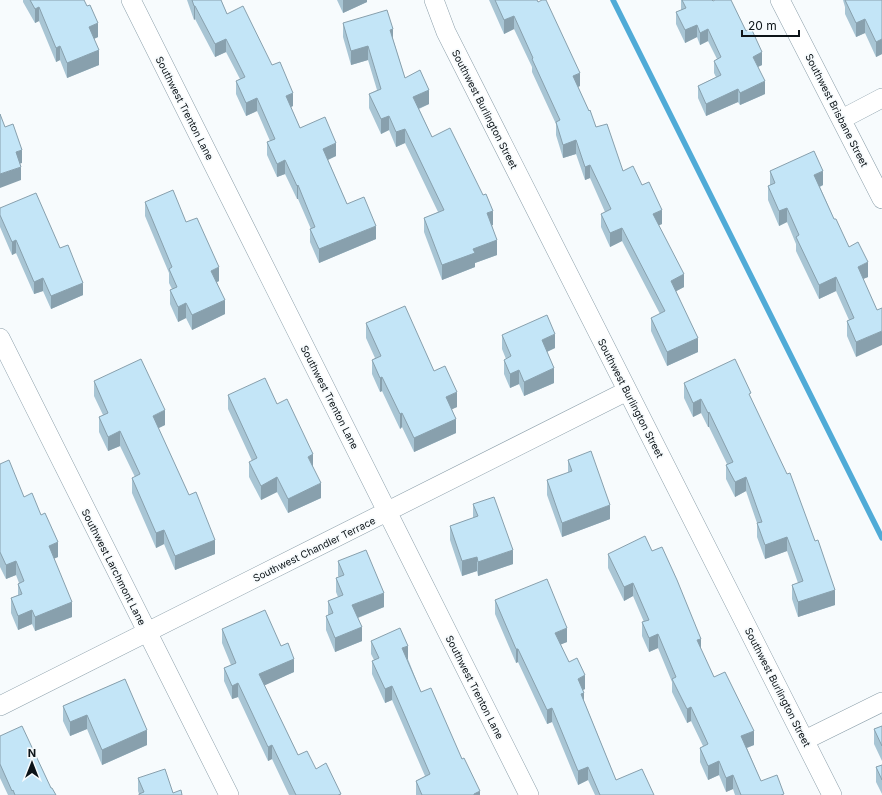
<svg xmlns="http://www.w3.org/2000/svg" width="882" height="795" viewBox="0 0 882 795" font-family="Inter,sans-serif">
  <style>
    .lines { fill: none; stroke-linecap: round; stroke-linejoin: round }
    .stream { stroke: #50abd7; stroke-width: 5.5 }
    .minor-casing { stroke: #8da0ab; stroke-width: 20 }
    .minor { stroke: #fff; stroke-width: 19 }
    .wall { fill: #a8c5d4 }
    .shaded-wall { fill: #88a0ad }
    .building { fill: #c3e5f7; stroke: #88a0ad }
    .labels { text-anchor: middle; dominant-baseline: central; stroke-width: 3.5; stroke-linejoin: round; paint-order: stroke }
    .street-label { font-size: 10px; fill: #0d1418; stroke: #f7fbfd }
  </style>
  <rect width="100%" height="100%" fill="#f7fbfd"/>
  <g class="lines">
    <path class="stream" d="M613,0L882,538"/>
    <g class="minor-casing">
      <path id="minor" d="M131,0L529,795
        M434,0L446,32L832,795
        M780,0L882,199
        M842,119L882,98
        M0,338L229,795
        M0,706C208,600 419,497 627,391
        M805,740L882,702"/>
    </g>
    <use href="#minor" class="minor"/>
  </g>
  <path class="wall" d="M23,0H84L98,37L94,39L99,65L67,78L60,60L56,62L39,21L35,23L23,2Z
    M187,0H221L227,14L293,106L291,107L300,128L336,156L328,160L347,204L376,239L319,263L310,242V229H311L298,199H297L285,174L277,177L267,155V142L270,141L257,111L246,116L236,94V81L240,79L226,52L215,57L195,19L194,20Z
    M337,0H367V2L343,13Z
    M489,0H537L580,86L578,87L596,127L623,171L642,185L662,224L658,225L684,287L676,291L698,352L667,366L651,331V318L660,314L622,241L610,247L601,227V214L605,212L590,178L585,180L576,154L563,158L556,135V124L532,72V67L514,29L504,34Z
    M681,0H712L746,31L762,65L758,67L765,94L740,105L738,102L706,116L698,98V86L716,77L714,73V61L717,59L708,41L700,45L697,37L685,43L676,24V12L681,10Z
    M843,0H882V54L876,57L865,33L856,37L845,14V7Z
    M343,23L393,39L405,78L429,104L419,109L432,137L493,225H492L497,255L475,263V267L442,280L424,232V218L438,212L405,143L396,147L389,130L381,134L369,108V94L377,90L368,60L351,65L343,37Z
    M770,171L823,185L820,187L834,219L849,247L868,277L863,279L856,357L847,336V321L849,320L836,291L819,299L796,251V244L787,222L779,226L768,200V186L770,185Z
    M145,202L186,222L219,281L217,282L225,314L192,330L186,318L178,322L170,304V290L172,289L169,283V273L145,216Z
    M0,208L60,248L83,295L51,309L43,291L34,294L16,253L12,255L0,227Z
    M366,323L434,371L457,407L452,409L456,433L414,452L402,427L400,429L382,391L380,392L372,374V360L375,358L366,338Z
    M502,335L555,348L547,352L554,383L524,396L519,384L510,388L504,374V360L506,359L502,349Z
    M94,381L165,425L158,428L215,554L175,570L164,544L156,548L132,493V478L135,477L120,446L108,451L99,432V417L103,415L94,396Z
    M684,383L751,398L835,605L798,617L792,599V585L798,583L787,551L765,559L757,537V523L746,491L735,497L726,479V465L727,464L709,427H708L701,413L693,417L684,398Z
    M228,395L277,404L313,467L321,498L288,513L277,492L261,500L249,477V462L252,461L228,409Z
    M568,460L610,519L562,537L547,495V480L568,473Z
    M0,464L24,497L58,557L54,558L72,617L35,631L32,624L18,630L11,613V598L18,595V584L19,583L16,575L6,579L0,567Z
    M473,504L513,564L478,576L477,571L462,576L450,540V526L473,518Z
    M608,554L701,651L714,677L754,745L747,748L761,781L784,795H735L733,789L726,792L719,775L708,780L700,762V748L703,746L691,721L687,723L672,692V682L658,648L649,652L642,636V622H644L633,596L624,601L608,568Z
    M338,561L384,607L358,618L362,641L335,652L326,630V616L328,615V601L338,597L336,592V578L339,577L338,576Z
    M495,600L567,642L560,644L569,662L585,689L583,690L584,701L616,780L654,795H595L588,780L578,785L552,722L547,724L518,662L516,663L495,614Z
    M222,629L281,646L294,672L264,685L298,755L316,769L341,795H289L272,759L268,761L238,697L232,699L224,681V668L231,665L222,643Z
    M371,641L408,659L421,692L462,759L480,795H416V781L425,776L392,700L385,703L372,674V661L374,660L371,654Z
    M125,679L147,745L102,765L87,729L70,736L63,721V706Z
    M882,726V761L874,744V729Z
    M0,736L51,788L56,795H8L0,778Z
    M882,765V794L876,782V767Z
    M138,778L173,793L182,795H139V794L138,791Z"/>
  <path class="shaded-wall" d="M343,0H367V2L343,13Z
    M194,6H195V19L194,20Z
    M39,7V21L35,23V9Z
    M514,16V29L504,34V20Z
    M865,19V33L856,37V23Z
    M98,23V37L89,41V27Z
    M697,25V37L685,43V30Z
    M393,29V43L390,30Z
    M708,29V41L700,45V33Z
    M226,39V52L215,57V44Z
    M882,39V54L876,57V42Z
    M60,46V60L56,62V48Z
    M368,46V60L351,65V51Z
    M99,50V65L67,78V63Z
    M762,52V65L753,69V57Z
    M580,73V86L573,89V76Z
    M765,81V94L740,105V93Z
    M738,89V102L706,116V104Z
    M429,90V104L413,111V97Z
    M293,93V106L286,109V96Z
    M257,98V111L246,116V103Z
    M389,116V130L381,134V119Z
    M405,129V143L396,147V132Z
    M576,140V154L563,158V145Z
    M336,143V156L323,162V149Z
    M22,150V163L16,165V152Z
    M285,160V174L277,177V164Z
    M590,165V178L585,180V167Z
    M21,167V180L0,188V174Z
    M823,171V185L814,189V175Z
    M298,185V199H297V186Z
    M787,208V222L779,226V211Z
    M662,210V224L653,228V214Z
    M493,211V225L487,227V213Z
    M376,226V239L319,263V249Z
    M622,228V241L610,247V233Z
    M16,240V253L12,255V242Z
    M497,240V255L475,263V267L442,280V265L473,249Z
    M868,262V277L858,281V267Z
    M219,267V281L211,285V271Z
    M684,274V287L671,294V281Z
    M836,277V291L819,299V285Z
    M43,278V291L34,294V282Z
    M83,283V295L51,309V296Z
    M225,300V314L192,330V315Z
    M186,303V318L178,322V307Z
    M882,331V345L856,357V342Z
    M555,334V348L542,354V340Z
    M698,338V352L667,366V352Z
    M554,368V383L524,396V382Z
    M519,370V384L510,388V374Z
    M382,377V391L380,392V378Z
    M457,392V407L446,412V397Z
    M701,399V413L693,417V403Z
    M165,410V425L153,431V416Z
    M709,412V427H708V413Z
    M402,413V427L400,429V414Z
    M456,419V433L414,452V438Z
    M120,431V446L108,451V437Z
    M313,454V468L308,457Z
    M277,477V492L261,500V486Z
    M746,477V491L735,497V482Z
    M321,483V498L288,513V499Z
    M610,505V519L562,537V523Z
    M164,530V544L156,548V533Z
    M787,537V551L765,559V545Z
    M215,540V554L175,570V556Z
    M58,542V557L49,561V546Z
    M513,550V564L478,576V562Z
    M477,557V571L462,576V561Z
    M16,561V575L6,579V565Z
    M633,583V596L624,601V587Z
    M835,590V605L798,617V602Z
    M384,593V607L352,620V605Z
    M72,602V617L35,631V617Z
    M32,610V624L18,630V616Z
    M362,627V641L335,652V638Z
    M567,628V642L555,647V633Z
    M658,634V648L649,652V638Z
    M701,639V652L697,640Z
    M408,646V659L402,661V648Z
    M516,649H518V662L516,663Z
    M294,659V672L259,688V674Z
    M585,675V689L578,692V679Z
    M238,683V697L232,699V686Z
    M392,686V700L385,703V689Z
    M584,693V707L581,694Z
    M691,707V721L687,723V709Z
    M552,708V722L547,724V710Z
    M87,715V729L70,736V722Z
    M147,730V745L102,765V750Z
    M754,731V745L741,750V736Z
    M272,745V759L268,761V747Z
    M719,761V775L708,780V766Z
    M588,767V780L578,785V771Z
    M733,775V789L726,792V778Z
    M480,791V795H474V794Z"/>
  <path class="building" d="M30,0H84L87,6L90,5L98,23L89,27L99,50L67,63L60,46L56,48L39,7L35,9Z
    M192,0H221L227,14L243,6L272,65L280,62L293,93L286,96L300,128L325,117L336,143L323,149L347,204L364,197L376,226L319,249L310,229L315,227L298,185L297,186L285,160L277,164L267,142L275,139L257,98L246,103L236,81L245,77L226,39L215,44L195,6H194Z
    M495,0H537L538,2L542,0H546L580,73L573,76L589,111L590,110L596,127L607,124L623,171L633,166L642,185L649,182L662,210L653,214L684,274L671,281L698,338L667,352L651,318L665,311L622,228L610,233L601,214L611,209L590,165L585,167L576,140L563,145L556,122L560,120L532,59L533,58L514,16L504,20Z
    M682,0H712L713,1L715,0H731L746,31L751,28L762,52L753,57L765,81L740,93L738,89L706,104L698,86L721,75L714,61L721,57L708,29L700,33L697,25L685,30L676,12L686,8Z
    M845,0H882V39L876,42L865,19L856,23Z
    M387,10L393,29L390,30L405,78L420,70L429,90L413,97L432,137L450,128L483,195L486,194L493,211L487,213L497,240L473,249L475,253L442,265L424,218L444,210L405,129L396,132L389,116L381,119L369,94L381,89L368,46L351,51L343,23Z
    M0,114L5,127L13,124L22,150L16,152L21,167L0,174Z
    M814,151L823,171L814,175L834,219H836L849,247L858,242L868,262L858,267L877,310L882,308V331L856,342L847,321L854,318L836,277L819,285L796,237L799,235L787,208L779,211L768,186L775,183L770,171Z
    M173,190L186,222L197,218L219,267L211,271L225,300L192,315L186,303L178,307L170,290L177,287L169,269L172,267L145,202Z
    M36,193L60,248L68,245L83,283L51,296L43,278L34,282L16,240L12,242L0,215V208Z
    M405,306L434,371L445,366L457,392L446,397L456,419L414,438L402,413L400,414L382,377L380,378L372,360L381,356L366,323Z
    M547,315L555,334L542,340L554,368L524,382L519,370L510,374L504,360L511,356L502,335Z
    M141,359L165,410L153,416L189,495L196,492L215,540L175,556L164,530L156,533L132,478L140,474L120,431L108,437L99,417L108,413L94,381Z
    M735,359L751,393L749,394L787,474L790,473L815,541L818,540L835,590L798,602L792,585L803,581L787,537L765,545L757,523L762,522L746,477L735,482L726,465L733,462L709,412L708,413L701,399L693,403L684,383Z
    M265,378L277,404L287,399L313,454L308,457L321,483L288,499L277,477L261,486L249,462L257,458L228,395Z
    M591,451L610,505L562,523L547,480L572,471L568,460Z
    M9,460L24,497L32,493L41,515L45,513L58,542L49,546L72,602L35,617L32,610L18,616L11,598L22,594L18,584L24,581L16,561L6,565L0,552V464Z
    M494,497L513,550L478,562L477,557L462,561L450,526L478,516L473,504Z
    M645,536L652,551L662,547L677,580L701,639L697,640L714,677L725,672L754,731L741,736L761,781L777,775L784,794L781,795H741L733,775L726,778L719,761L708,766L700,748L708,744L691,707L687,709L672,679L676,677L658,634L649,638L642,622L649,620L633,583L624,587L608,554Z
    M366,550L384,593L352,605L362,627L335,638L326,616L333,613L328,601L343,595L336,578L344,575L338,561Z
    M547,579L567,628L555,633L569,662L577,658L585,675L578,679L584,693L581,694L616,780L642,769L654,795H600L588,767L578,771L552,708L547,710L518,649H516L495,600Z
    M265,610L281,646L288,643L294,659L259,674L298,755L307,751L316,769L326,763L341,794L338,795H296L272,745L268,747L238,683L232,686L224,668L236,663L222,629Z
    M400,628L408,646L402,648L421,692L431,688L462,759L464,758L480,791L474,794V795H422L416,781L430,774L392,686L385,689L372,661L379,658L371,641Z
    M125,679L147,730L102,750L87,715L70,722L63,706Z
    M22,726L51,788H52L56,795H15L13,790L12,791L0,764V736Z
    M882,726V746L874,729Z
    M882,765V780L876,767Z
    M165,769L173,793L181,790L182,795H139V794L144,792L138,778Z"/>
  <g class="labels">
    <g class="street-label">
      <text transform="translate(185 108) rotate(63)">Southwest Trenton Lane</text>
      <text transform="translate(485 109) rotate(63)">Southwest Burlington Street</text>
      <text transform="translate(837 110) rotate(63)">Southwest Brisbane Street</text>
      <text transform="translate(330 397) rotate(63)">Southwest Trenton Lane</text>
      <text transform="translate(631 398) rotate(63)">Southwest Burlington Street</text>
      <text transform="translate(314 549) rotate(-26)">Southwest Chandler Terrace</text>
      <text transform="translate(114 567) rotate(63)">Southwest Larchmont Lane</text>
      <text transform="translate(475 687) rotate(63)">Southwest Trenton Lane</text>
      <text transform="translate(778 687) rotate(63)">Southwest Burlington Street</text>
    </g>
  </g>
  <g transform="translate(32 763)" stroke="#f7fbfd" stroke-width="3" paint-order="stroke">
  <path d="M0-3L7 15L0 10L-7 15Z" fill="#0d1418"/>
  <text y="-6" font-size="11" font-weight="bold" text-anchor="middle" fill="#0d1418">N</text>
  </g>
  <path d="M742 30v6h57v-6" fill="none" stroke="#0d1418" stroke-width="2"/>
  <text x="748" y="30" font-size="12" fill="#0d1418" stroke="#f7fbfd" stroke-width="3" paint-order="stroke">20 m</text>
</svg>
